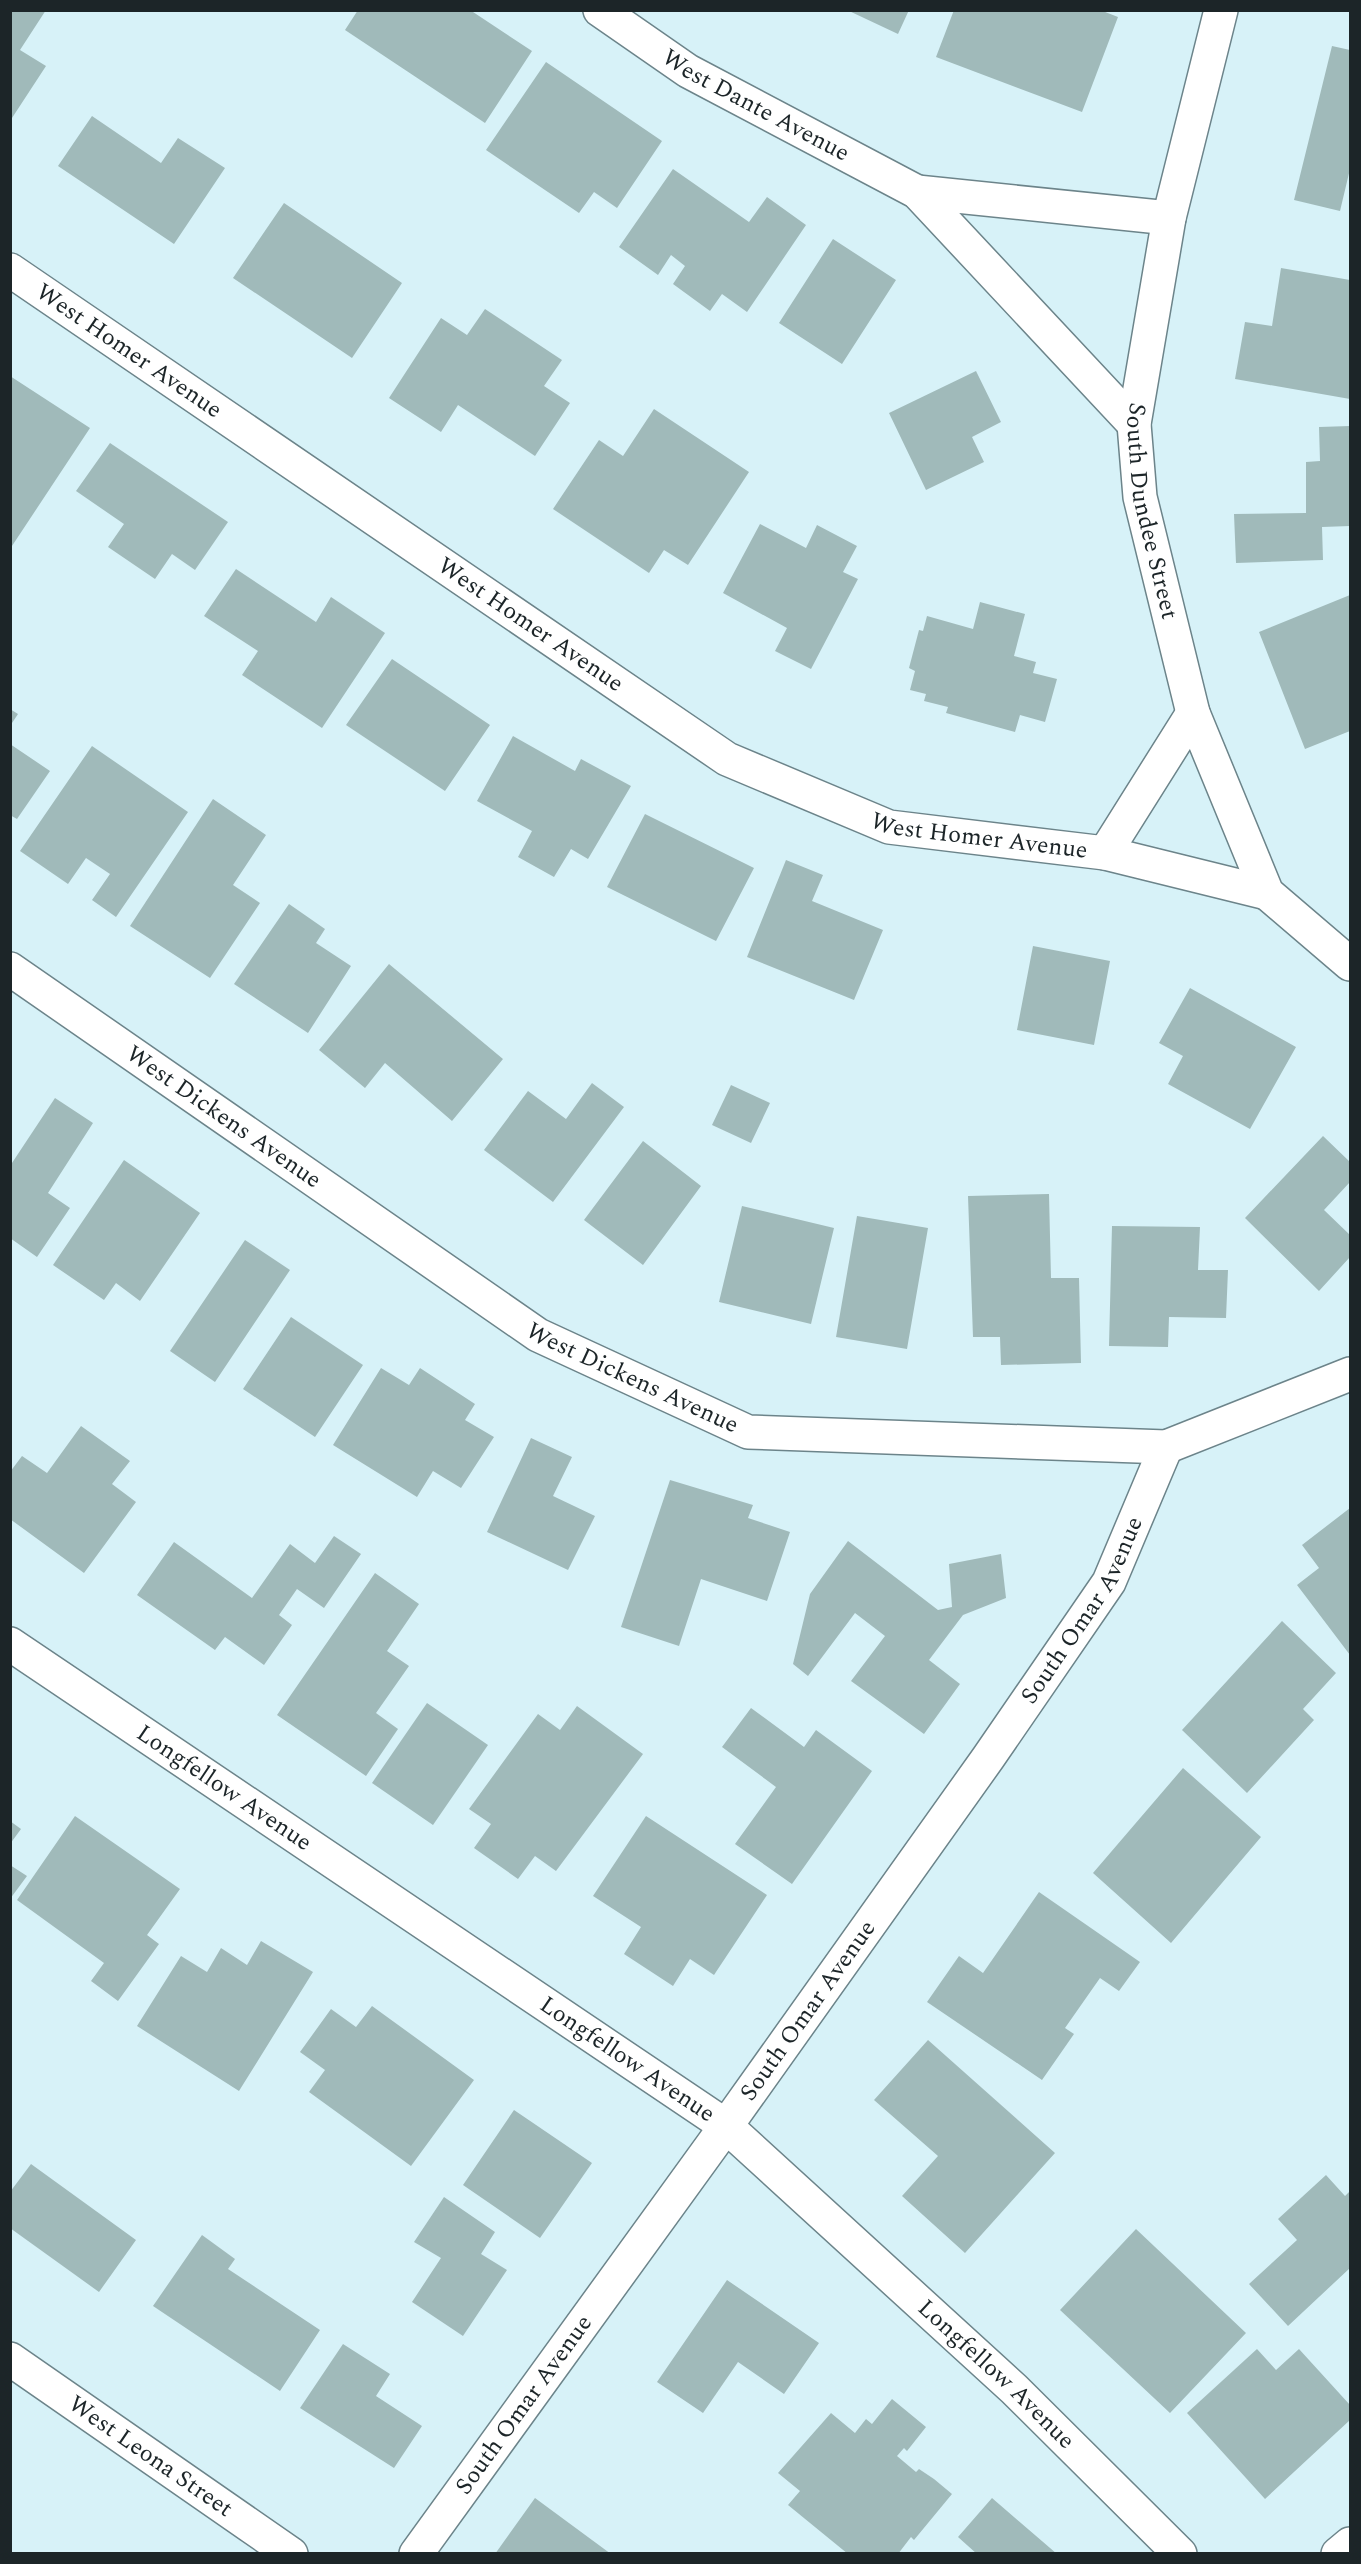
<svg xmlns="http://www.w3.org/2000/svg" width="1361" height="2564" viewBox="0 0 1361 2564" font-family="Spectral,serif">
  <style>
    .building { fill: #a0baba }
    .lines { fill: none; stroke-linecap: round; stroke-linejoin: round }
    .street-casing { stroke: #6c848a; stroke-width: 36 }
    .secondary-casing { stroke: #6c848a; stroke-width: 36 }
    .street { stroke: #fff; stroke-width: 33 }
    .secondary { stroke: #fff; stroke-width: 33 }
    .labels { text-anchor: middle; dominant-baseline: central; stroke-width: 4.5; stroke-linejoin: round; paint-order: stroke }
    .street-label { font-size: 24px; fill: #1c2528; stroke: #d7f2f8 }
  </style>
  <rect width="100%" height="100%" fill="#d7f2f8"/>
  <path class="building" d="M10,10H46L20,50L46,66L12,118Z
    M358,10H470L532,51L485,123L345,30Z
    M847,10H909L898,34Z
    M954,10H1100L1118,17L1082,112L936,57Z
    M1332,46L1350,50V169L1340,211L1294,200Z
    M546,62L662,141L617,208L594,192L579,213L486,150Z
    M92,116L161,163L178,138L225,168L174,244L58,166Z
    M673,169L749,222L767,197L806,225L747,312L722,294L710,311L673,284L685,266L671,255L658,275L619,247Z
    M284,203L402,283L352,358L233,278Z
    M833,239L896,280L842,364L779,323Z
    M1281,268L1350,280V399L1235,379L1245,322L1272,326Z
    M485,309L562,360L544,386L570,403L535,456L458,405L441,432L389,398L441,318L467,335Z
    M976,371L1001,422L972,437L984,462L926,490L889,413Z
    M10,376L90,428L10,549Z
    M654,409L749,472L688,565L664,550L649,573L553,509L599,440L623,456Z
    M1350,426V526L1322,527L1323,560L1236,563L1234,514L1306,513V462L1320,461L1319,427Z
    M110,443L228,522L195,570L172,554L155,579L108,547L124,524L76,491Z
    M760,524L806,548L817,525L857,546L843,572L858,579L811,669L775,651L787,628L723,593Z
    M236,569L316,622L331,597L385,633L322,728L242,675L258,651L204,616Z
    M1350,595V731L1305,749L1259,632Z
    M980,602L1025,614L1014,656L1036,662L1033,673L1057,679L1045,722L1020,715L1015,732L946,713L948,707L924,701L926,694L910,690L915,671L909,668L919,630L923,631L927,616L973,629Z
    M392,659L490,725L445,791L346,725Z
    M10,709L18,714L10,726Z
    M513,736L575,771L581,759L631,786L588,859L571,849L554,877L518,857L532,831L477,801Z
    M10,744L50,771L17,819L10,815Z
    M92,746L188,812L116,917L92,900L110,874L86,858L68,884L20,851Z
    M213,799L266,835L233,885L260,903L210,978L130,926Z
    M645,814L754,868L716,941L607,887Z
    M786,860L823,875L812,901L883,930L854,1000L747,957Z
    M289,904L325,929L316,943L351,966L308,1033L234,984Z
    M1033,946L1110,961L1094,1045L1017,1030Z
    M389,964L503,1059L452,1121L385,1063L365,1088L319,1050Z
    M1190,988L1296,1047L1250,1129L1168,1084L1183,1056L1159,1043Z
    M592,1083L624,1107L553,1202L484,1150L528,1091L566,1119Z
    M731,1085L770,1103L751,1143L712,1125Z
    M55,1098L93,1123L48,1193L70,1208L37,1257L10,1238V1166Z
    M1323,1136L1350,1162V1182L1324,1210L1350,1235V1257L1319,1291L1245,1218Z
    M643,1141L701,1186L643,1265L584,1220Z
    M124,1160L200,1213L140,1301L116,1283L104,1300L53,1265Z
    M1049,1194L1051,1278H1079L1081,1363L1001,1365L1000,1337H973L968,1196Z
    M742,1206L834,1228L811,1324L719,1302Z
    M857,1216L928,1228L907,1349L836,1337Z
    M1112,1226L1200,1227L1198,1270H1228L1226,1318L1169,1317L1168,1347L1109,1346Z
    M245,1240L290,1270L215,1382L170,1351Z
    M291,1317L363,1365L315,1437L243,1389Z
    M381,1368L409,1385L420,1368L475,1404L465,1420L494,1437L461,1488L433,1471L417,1497L333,1445Z
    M81,1426L130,1461L112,1484L136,1502L84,1573L10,1519V1472L22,1456L47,1473Z
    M531,1438L572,1457L553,1496L595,1516L568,1570L487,1532Z
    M670,1480L753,1505L748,1518L790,1532L767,1601L701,1579L679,1646L621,1627Z
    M1350,1508V1655L1297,1585L1319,1568L1302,1545Z
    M334,1536L361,1554L324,1608L297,1589L279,1615L292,1625L264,1665L225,1637L215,1650L137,1595L174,1542L252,1598L290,1544L315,1563Z
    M848,1541L938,1610L952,1607L949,1564L1001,1554L1006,1598L963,1615L929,1660L960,1684L924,1734L851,1681L885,1636L855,1613L808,1676L793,1664L810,1594Z
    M375,1573L419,1604L387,1651L409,1666L376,1713L398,1729L366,1776L277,1715Z
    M1282,1621L1336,1673L1303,1709L1314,1720L1247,1793L1182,1730Z
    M427,1703L488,1745L433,1825L372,1783Z
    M577,1706L643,1754L556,1871L535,1856L518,1879L474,1848L491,1824L469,1809L538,1714L560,1730Z
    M751,1708L804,1747L816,1730L872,1771L792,1884L735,1844L776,1787L722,1747Z
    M1183,1768L1261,1837L1171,1943L1093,1873Z
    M75,1816L180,1889L147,1935L159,1944L118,2001L91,1981L104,1963L17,1900Z
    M646,1816L767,1895L714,1975L690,1959L673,1986L624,1954L641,1927L593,1896Z
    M10,1821L21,1829L10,1844Z
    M10,1865L27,1876L10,1899Z
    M1039,1892L1140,1962L1119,1991L1100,1978L1065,2028L1074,2034L1042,2080L927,2002L959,1956L983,1973Z
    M261,1941L313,1972L239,2091L137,2026L181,1956L207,1972L221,1948L247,1965Z
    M372,2006L474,2080L411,2166L309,2092L325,2070L300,2052L331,2009L356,2027Z
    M928,2040L1055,2153L965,2253L902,2196L938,2156L874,2100Z
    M514,2110L592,2163L540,2238L463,2185Z
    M31,2164L136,2240L99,2292L10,2228V2192Z
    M1326,2175L1345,2196L1350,2191V2268L1288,2326L1249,2284L1297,2240L1278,2219Z
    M444,2197L495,2232L481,2254L507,2270L463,2336L412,2302L441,2258L414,2242Z
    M1136,2229L1246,2333L1170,2413L1060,2310Z
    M202,2235L235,2259L228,2269L320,2330L280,2391L153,2306Z
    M727,2280L819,2343L784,2394L738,2362L703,2413L657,2382Z
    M343,2344L390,2374L376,2396L422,2426L394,2468L300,2408Z
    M1257,2349L1276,2370L1299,2349L1350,2405V2420L1265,2499L1187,2413Z
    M892,2399L926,2427L907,2451L904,2448L897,2456L916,2472L919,2469L934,2479L952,2494L914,2540L911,2537L898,2554H848L788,2505L800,2491L778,2473L831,2413L855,2433L866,2419L872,2424Z
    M535,2498L611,2554H495Z
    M992,2498L1057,2554H977L958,2537Z"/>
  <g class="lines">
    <g class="street-casing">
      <g id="street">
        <path id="s1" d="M600,10L688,71L917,192L1134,424"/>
        <path id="s2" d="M1221,10L1169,218L1134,424L1140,497L1193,713L1267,893L1350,964"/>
        <path d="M917,192L1169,218"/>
        <path id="s3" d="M10,270L727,759L889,827L1105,853L1193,713"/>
        <path d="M1105,853L1267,893"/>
        <path id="s4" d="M10,969L538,1335L748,1432L1166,1447L1350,1374"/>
        <path id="s5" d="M10,1644L726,2126L1014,2389L1180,2554"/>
        <path id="s6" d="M10,2359L291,2554"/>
        <path id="s7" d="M416,2554L726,2126L988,1758L1109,1582L1166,1447"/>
      </g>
    </g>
    <g class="secondary-casing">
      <path id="secondary" d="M1338,2554L1350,2544"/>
    </g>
    <use href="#street" class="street"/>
    <use href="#secondary" class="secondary"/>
  </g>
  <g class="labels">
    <g class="street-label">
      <text stroke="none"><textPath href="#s1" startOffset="183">West Dante Avenue</textPath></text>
      <text stroke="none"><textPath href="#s3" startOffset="144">West Homer Avenue</textPath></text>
      <text stroke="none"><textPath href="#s2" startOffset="512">South Dundee Street</textPath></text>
      <text stroke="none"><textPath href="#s3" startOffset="630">West Homer Avenue</textPath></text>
      <text stroke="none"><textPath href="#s3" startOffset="1134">West Homer Avenue</textPath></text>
      <text stroke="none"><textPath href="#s4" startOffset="260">West Dickens Avenue</textPath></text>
      <text stroke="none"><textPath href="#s4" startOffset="746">West Dickens Avenue</textPath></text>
      <text stroke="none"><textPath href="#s7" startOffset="1156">South Omar Avenue</textPath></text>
      <text stroke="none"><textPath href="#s5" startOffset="258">Longfellow Avenue</textPath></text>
      <text stroke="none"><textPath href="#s7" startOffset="670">South Omar Avenue</textPath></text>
      <text stroke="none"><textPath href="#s5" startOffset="744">Longfellow Avenue</textPath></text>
      <text stroke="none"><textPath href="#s5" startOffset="1230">Longfellow Avenue</textPath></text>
      <text stroke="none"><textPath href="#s7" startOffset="184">South Omar Avenue</textPath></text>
      <text stroke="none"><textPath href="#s6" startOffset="171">West Leona Street</textPath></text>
    </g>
  </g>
  <rect width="1361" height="2564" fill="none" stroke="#1c2528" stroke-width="24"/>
</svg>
